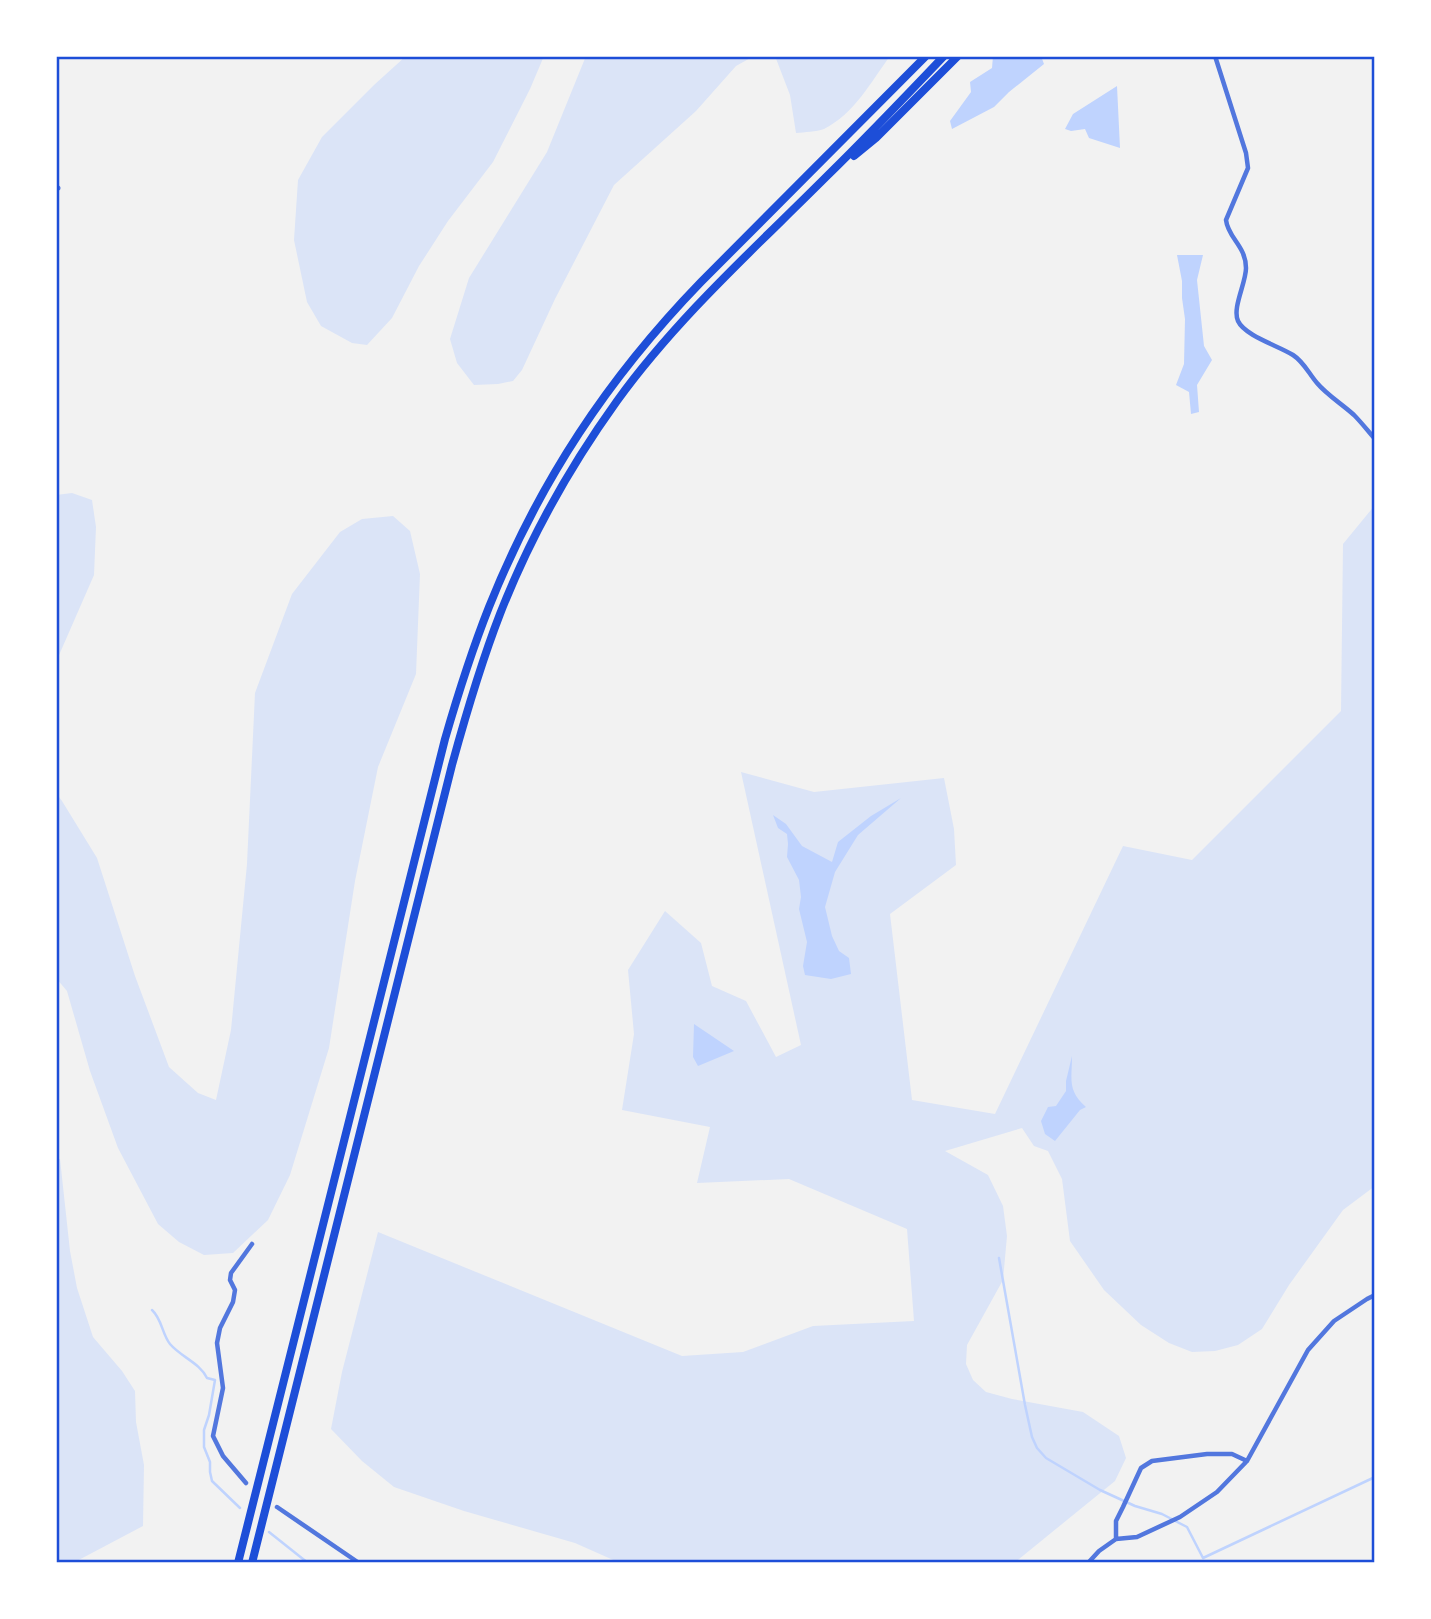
<svg xmlns="http://www.w3.org/2000/svg" width="1431" height="1619" viewBox="0 0 1431 1619" font-family="'DM Sans',sans-serif">
  <style>
    .green { fill: #dbe4f7 }
    .water { fill: #bfd3fe }
    .lines { fill: none; stroke-linecap: round; stroke-linejoin: round }
    .stream { stroke: #bfd3fe; stroke-width: 2.5 }
    .minor { stroke: #5277de; stroke-width: 4.5 }
    .tertiary { stroke: #5277de; stroke-width: 5 }
    .motorway { stroke: #1d4ed8; stroke-width: 8 }
    .neatline { fill: none; stroke: #1d4ed8; stroke-width: 2.5 }
  </style>
  <rect width="100%" height="100%" fill="#f2f2f2"/>
  <path class="green" d="M406,56H544L530,89L493,162L448,221L419,266L392,318L367,345L352,343L321,326L307,302L294,240L298,180L322,137L374,85Z
    M586,56H754L736,66L696,111L614,185L555,299L522,370L513,381L498,384L474,385L457,363L450,339L469,278L547,152Z
    M775,56H890C871,82 854,114 824,129C816,132 805,132 796,133L790,95Z
    M72,493L92,500L96,527L94,575L56,662V495Z
    M1375,505V1186L1343,1210L1289,1285L1262,1329L1238,1345L1215,1351L1192,1352L1169,1343L1141,1325L1104,1290L1070,1241L1062,1179L1048,1151L1034,1146L1022,1128L945,1151L988,1175L1003,1206L1007,1236L1003,1280L967,1345L966,1364L973,1380L986,1392L1012,1399L1083,1412L1119,1436L1126,1458L1115,1481L1014,1563H620L575,1543L464,1511L394,1487L362,1461L331,1429L342,1372L378,1232L682,1356L743,1352L813,1326L914,1321L907,1229L789,1179L697,1183L710,1127L622,1110L634,1034L628,970L665,911L701,943L712,986L746,1001L776,1057L801,1045L741,772L814,792L944,778L954,829L956,865L890,914L912,1100L995,1114L1123,846L1192,860L1341,711L1343,544Z
    M393,516L410,531L420,574L416,674L378,767L355,881L329,1048L290,1175L268,1220L233,1253L204,1255L179,1242L158,1224L118,1148L90,1071L67,991L56,978V793L62,801L97,858L135,976L169,1067L198,1093L216,1100L231,1030L247,864L255,693L292,594L340,532L362,519Z
    M56,1159H60L70,1251L77,1288L93,1337L122,1371L135,1391L136,1422L144,1465L143,1526L73,1563H56Z"/>
  <path class="water" d="M993,56H1041L1044,64L1009,92L994,107L952,129L950,121L971,92L970,82L992,68Z
    M1117,86L1120,148L1089,138L1085,129L1071,131L1065,129L1073,114Z
    M1177,255H1203L1197,280L1204,346L1212,360L1197,385L1199,412L1191,414L1189,392L1176,385L1184,364L1185,319L1182,298V281Z
    M901,798L858,835L835,872L825,907L832,936L839,951L849,958L851,974L831,979L805,975L803,966L807,942L799,909L801,897L799,880L787,857L788,844L787,834L778,828L773,815L786,824L802,846L832,862L838,842L871,816Z
    M694,1024L734,1051L698,1066L693,1057Z
    M1072,1056C1072,1080 1067,1090 1086,1107L1080,1110L1055,1141L1045,1134L1041,1121L1048,1107L1056,1106L1066,1091V1081Z"/>
  <g class="lines">
    <path class="stream" d="M999,1258L1025,1405L1032,1437L1037,1448L1046,1458L1100,1490L1135,1506L1162,1514L1187,1527L1203,1558L1375,1477
      M152,1310C162,1319 162,1334 170,1344C181,1357 200,1363 207,1378L215,1380L209,1415L204,1430V1447L210,1462V1472L212,1481L240,1508
      M269,1532L308,1563"/>
    <path class="minor" d="M1215,56L1246,153L1248,168L1226,220C1228,238 1246,246 1246,268C1246,283 1232,308 1238,321C1245,336 1279,346 1293,355C1304,362 1309,374 1317,383C1327,395 1342,404 1354,415C1361,422 1368,431 1375,439
      M246,1483L223,1456L213,1436L223,1388L217,1343L220,1328L233,1302L235,1290L230,1280L231,1273L252,1244
      M277,1507L359,1563
      M1116,1539V1521L1123,1507L1141,1468L1152,1461L1207,1454H1232L1247,1461
      M1088,1563L1099,1551L1116,1539L1137,1537L1180,1517L1217,1492L1247,1461L1308,1350L1334,1321L1367,1299L1375,1295"/>
    <path class="tertiary" d="M56,188H58"/>
    <path class="motorway" d="M854,156L876,138L958,56
      M238,1563L445,739C458,694 472,650 489,607C539,482 608,378 701,282L926,56
      M252,1563L452,765C466,714 481,663 500,614C529,540 571,465 617,401C677,318 754,249 826,177C866,138 905,97 944,56"/>
  </g>
  <rect width="1431" height="1619" fill="none" stroke="#ffffff" stroke-width="116"/>
  <rect x="58" y="58" width="1315" height="1503" class="neatline"/>
</svg>
